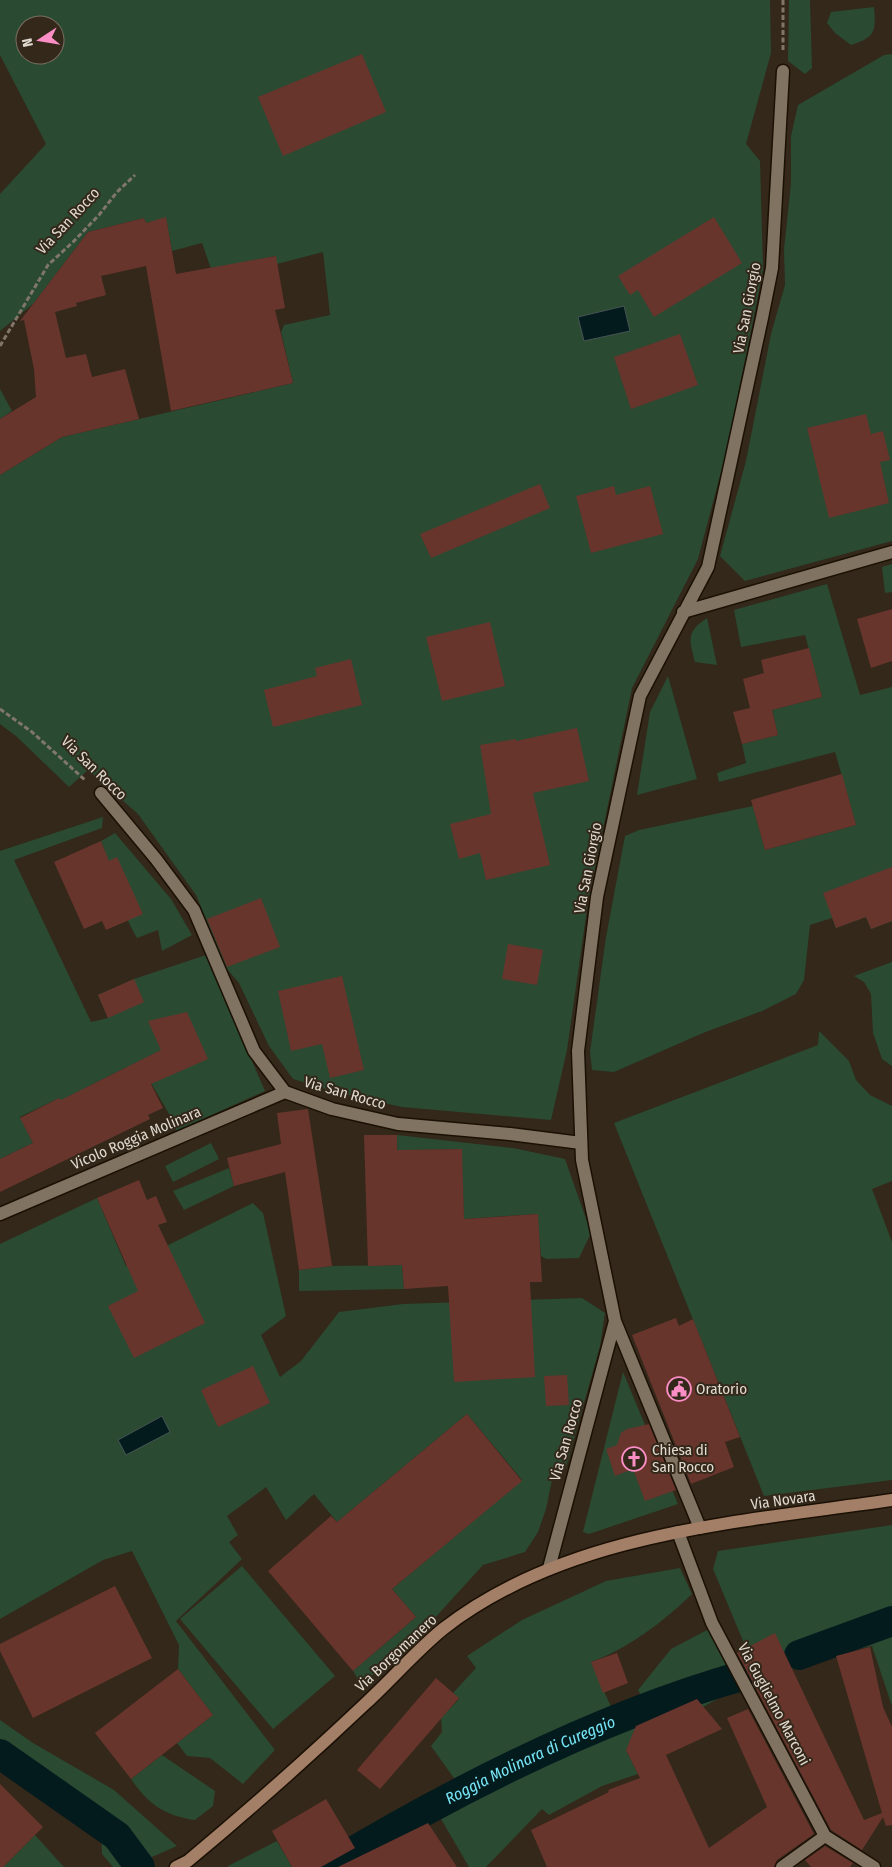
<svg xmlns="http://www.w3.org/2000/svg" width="892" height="1867" viewBox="0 0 892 1867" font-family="'Fira Sans Condensed',sans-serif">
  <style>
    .green { fill: #2a4a32; fill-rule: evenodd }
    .water { fill: #041b1e; stroke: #465453 }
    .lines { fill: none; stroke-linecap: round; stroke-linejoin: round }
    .canal { stroke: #041b1e; stroke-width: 30 }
    .building { fill: #68352d }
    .street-casing { stroke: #1b1004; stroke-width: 15 }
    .secondary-casing { stroke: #1b1004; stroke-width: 15 }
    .path { stroke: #80776a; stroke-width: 3; stroke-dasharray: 5 2.5; stroke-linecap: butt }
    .street { stroke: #807362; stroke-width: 12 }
    .secondary { stroke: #a37f67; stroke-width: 12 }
    .labels { text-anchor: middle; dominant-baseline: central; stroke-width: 4; stroke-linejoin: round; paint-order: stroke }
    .street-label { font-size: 15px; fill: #e1dad0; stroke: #332819 }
    .poi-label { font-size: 15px; fill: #e1dad0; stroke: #332819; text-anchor: start }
    .water-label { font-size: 16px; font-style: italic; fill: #76e5f6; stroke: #332819 }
  </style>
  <rect width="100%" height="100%" fill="#332819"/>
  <path class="green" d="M0,0H770L771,53L746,144L760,161L763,269L754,316L726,453L698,559L632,688L588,902L567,1050L551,1120L402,1107L339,1093L293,1079L269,1046L239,983L226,968L196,895L138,814L88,770L69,787L16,736L0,724V475L62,437L293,383L281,332L284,325L330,315L323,252L277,264L275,256L211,269L202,243L172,251L166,218L146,223L144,218L88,232L33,304L0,331V194L46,144L0,55ZM25,25H55V55H25Z
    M789,0H810L812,68L805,74L788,61Z
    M874,7C876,31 876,37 851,45L835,33L827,23L831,12Z
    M892,54V541L745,581L720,556L746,461L771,334L785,285L784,249L791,184V136L798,105L884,55Z
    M0,389L12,411L0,419Z
    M892,564V592L885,593L882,567Z
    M827,584L860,695L892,687V921L871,929L866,917L836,928L832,918L810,925L804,980L796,994L762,1011L703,1033L614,1072L592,1070L590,1052L606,937L625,836L639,830L753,806L765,850L856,825L835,752L719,782L717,773L746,763L742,744L778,735L772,710L822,697L805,635L741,647L734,610Z
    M707,618L717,665L695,662C689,639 686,632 707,618Z
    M668,676L697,779L637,795L650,712Z
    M103,817L102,828L14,860L91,1022L108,1018L98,995L134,979L206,955L265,1091L176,1131L175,1124L151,1083L125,1068L87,1087L73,1125L59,1098L20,1117L33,1143L0,1159V851Z
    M115,833L171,899L192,935L162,951L158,930L137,938C119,908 114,873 101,841Z
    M892,962V1066L882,1059L873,1033L871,994L864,982L854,976Z
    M819,1031L849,1061L856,1080L870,1095L892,1106V1181L872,1189L892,1242V1480L764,1496L614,1123L818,1045Z
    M397,1135L513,1148L565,1159L591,1233L579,1258L546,1259L541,1256L537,1214L464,1219L461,1149L414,1150L398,1190Z
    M211,1143L219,1159L173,1182L165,1166Z
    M229,1168L234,1186L184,1210L173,1191Z
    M97,1198L126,1266L253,1203L263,1213L286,1316L261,1335L280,1377L301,1361L339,1312L403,1304L582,1298L605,1313L600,1346L566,1467L552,1480L546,1509L538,1532L525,1552L483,1565L433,1620L362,1685L353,1671L416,1617L392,1589L522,1480L467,1414L337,1522L314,1494L286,1520L266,1487L227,1516L238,1535L229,1542L242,1559L176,1621L275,1750L243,1784L210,1758L187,1756L177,1743L213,1715L178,1669L179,1645L132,1551L103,1560L0,1619V1244Z
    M402,1265L404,1289L299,1291V1270L332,1266Z
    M623,1372L678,1504L589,1534L583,1532Z
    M892,1525V1706L872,1646L843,1652L792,1669L746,1648L713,1569L718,1551Z
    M242,1566L335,1676L273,1729L180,1619Z
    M680,1568L692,1594C663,1622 629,1648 591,1662L620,1727L646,1705L638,1690L671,1649L709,1629L737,1688L626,1750L638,1774L602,1786L549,1815L542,1809L486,1867H469L437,1812L420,1820L409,1805L456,1781L431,1746L442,1732L441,1718L459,1699L453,1693L476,1668L467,1656L522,1620L606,1581Z
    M0,1720L33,1743L114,1790L177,1846L129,1867H113L102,1854L101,1832L68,1796L0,1745Z
    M162,1755L215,1791L213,1806L195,1820C165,1816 148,1804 131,1779Z
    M35,1835L64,1867H3Z
    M277,1841L292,1867H228V1866Z"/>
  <path class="water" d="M624,306L630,331L584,341L578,317Z
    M162,1416L170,1432L126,1455L118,1440Z"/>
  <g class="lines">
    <g class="canal">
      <path d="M799,1655L892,1621"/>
      <path d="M0,1754L117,1836L140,1867"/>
      <path id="s1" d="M327,1867C455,1790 600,1716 745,1675"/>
    </g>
  </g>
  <path class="building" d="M362,54L386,112L283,156L258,97Z
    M166,217L176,274L276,256L285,308L275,310L293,383L171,411L146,266L101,276L106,295L76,303L77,306L55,312L66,358L86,354L92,377L125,369L139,419L62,437L0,475V419L36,397L34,369L24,320L20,321L88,232L144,218L146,223Z
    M714,217L742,263L654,317L638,290L630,295L618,276Z
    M680,334L698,385L631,409L614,357Z
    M866,414L871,434L883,431L890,460L880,462L889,503L829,518L807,428Z
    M540,484L550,508L431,558L420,534Z
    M614,486L616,495L650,486L663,534L591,553L576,496Z
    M892,609V661L871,668L857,619Z
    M490,622L505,686L442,701L426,637Z
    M809,648L822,697L772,710L778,735L742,744L733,712L750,708L743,679L764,673L761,660Z
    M351,659L362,705L273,727L264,690L317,676L315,668Z
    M577,728L589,781L533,793L550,865L486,880L480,853L459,859L450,824L491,814L480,745L516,739V741Z
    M842,774L856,825L765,850L751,800Z
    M101,841L109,861L117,857L143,914L106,930L102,921L84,929L54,862Z
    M892,867V921L871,929L866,917L836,928L823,893Z
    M261,898L280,947L227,967L207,919Z
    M508,944L543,950L537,985L502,979Z
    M342,976L364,1070L330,1078L322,1044L291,1051L278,991Z
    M134,979L144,1002L108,1018L98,995Z
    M187,1012L208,1059L151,1084L163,1108L148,1115L150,1119L0,1192V1159L33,1143L20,1118L59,1098L61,1100L161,1050L148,1021Z
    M308,1109L332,1266L299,1270L285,1172L234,1186L227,1158L281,1144L277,1113Z
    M364,1135H397V1150L462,1149L464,1219L538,1214L542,1282H530L535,1377L454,1382L448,1286L404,1289L402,1265L368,1266Z
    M139,1180L147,1200L156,1196L167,1222L158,1225L205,1323L134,1358L108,1306L138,1291L97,1198Z
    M676,1318L679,1326L693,1319L740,1437L725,1442L734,1467L691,1484L632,1335Z
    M253,1366L270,1403L218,1427L201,1390Z
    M567,1375L569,1405L546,1406L544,1376Z
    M467,1414L522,1481L392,1589L416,1617L353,1671L268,1571L331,1516L337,1522Z
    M649,1424L676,1490L645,1501L633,1469L615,1476L606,1449L617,1445L621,1433L627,1429Z
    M115,1586L152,1658L33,1718L0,1651V1644Z
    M775,1633L864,1820L882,1813L836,1656L870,1647L883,1707L892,1727V1825L886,1826L883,1817L862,1850L831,1830L737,1653Z
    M617,1653L628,1683L603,1693L591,1662Z
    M178,1669L213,1715L131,1779L95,1733Z
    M436,1678L459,1698L380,1789L357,1770Z
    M697,1699L722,1729L666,1755L709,1848L767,1807L727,1718L748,1709L814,1834L777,1860L774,1867H547L531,1830L609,1792L608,1790L640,1778L626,1750L636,1726Z
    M0,1784L43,1827L3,1867H0Z
    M326,1799L355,1848L321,1867H292L272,1831Z
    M428,1823L457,1867H338Z
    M825,1846L853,1863L850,1867H811L805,1860Z"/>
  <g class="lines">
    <g class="street-casing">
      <path id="street" d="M683,612L892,552
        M101,793L156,859L194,910L254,1051L285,1092L332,1109L398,1124L510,1134L581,1143
        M0,1214L285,1092
        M700,1528L615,1321L582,1160L578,1051L597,897L640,696L708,567L762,318L772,268L783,71
        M678,1532L712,1623L825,1836L874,1867
        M549,1568L615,1321
        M782,1867L825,1836"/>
    </g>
    <g class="secondary-casing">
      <path id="secondary" d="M176,1867L188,1861C249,1810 308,1758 366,1703C392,1679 416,1651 443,1629C567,1532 742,1522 892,1500"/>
    </g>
    <path class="path" d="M783,0V50
      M0,346L48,265L73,242L99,215L117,192L135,175
      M0,709L32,732L85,780"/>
    <use href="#street" class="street"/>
    <use href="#secondary" class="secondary"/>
  </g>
  <defs>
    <g id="civic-ring" transform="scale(1.25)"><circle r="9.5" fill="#332819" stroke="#fb8fc5" stroke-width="1.5"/><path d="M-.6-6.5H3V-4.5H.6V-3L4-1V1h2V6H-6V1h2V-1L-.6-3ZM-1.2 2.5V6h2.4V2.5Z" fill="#fb8fc5"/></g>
    <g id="church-ring" transform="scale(1.25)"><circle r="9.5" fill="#332819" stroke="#fb8fc5" stroke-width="1.5"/><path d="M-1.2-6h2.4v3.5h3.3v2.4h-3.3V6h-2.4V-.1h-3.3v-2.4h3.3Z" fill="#fb8fc5"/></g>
  </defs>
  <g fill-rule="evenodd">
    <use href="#civic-ring" x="679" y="1389"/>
    <use href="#church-ring" x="634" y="1459"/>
  </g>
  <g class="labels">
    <g class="street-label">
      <text transform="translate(68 221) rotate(-47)">Via San Rocco</text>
      <text transform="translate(747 308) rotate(-79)">Via San Giorgio</text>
      <text transform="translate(94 768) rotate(44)">Via San Rocco</text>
      <text transform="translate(588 868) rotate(-79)">Via San Giorgio</text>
      <text transform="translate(345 1093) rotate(16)">Via San Rocco</text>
      <text transform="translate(136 1138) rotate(-23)">Vicolo Roggia Molinara</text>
      <text transform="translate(566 1440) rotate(-74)">Via San Rocco</text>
      <text transform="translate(783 1500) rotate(-8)">Via Novara</text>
      <text transform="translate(396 1653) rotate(-43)">Via Borgomanero</text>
      <text transform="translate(774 1704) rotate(62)">Via Guglielmo Marconi</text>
    </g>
    <g class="poi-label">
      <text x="696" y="1389">Oratorio</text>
      <text x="652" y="1450">Chiesa di<tspan x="652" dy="17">San Rocco</tspan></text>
    </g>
    <g class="water-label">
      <text stroke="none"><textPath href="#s1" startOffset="230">Roggia Molinara di Cureggio</textPath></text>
    </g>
  </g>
  <g transform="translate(40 40) rotate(258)"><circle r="24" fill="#332819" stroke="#796f62"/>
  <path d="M0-4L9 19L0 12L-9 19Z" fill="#fb8fc5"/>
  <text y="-8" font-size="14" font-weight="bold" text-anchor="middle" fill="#e1dad0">N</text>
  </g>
</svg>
